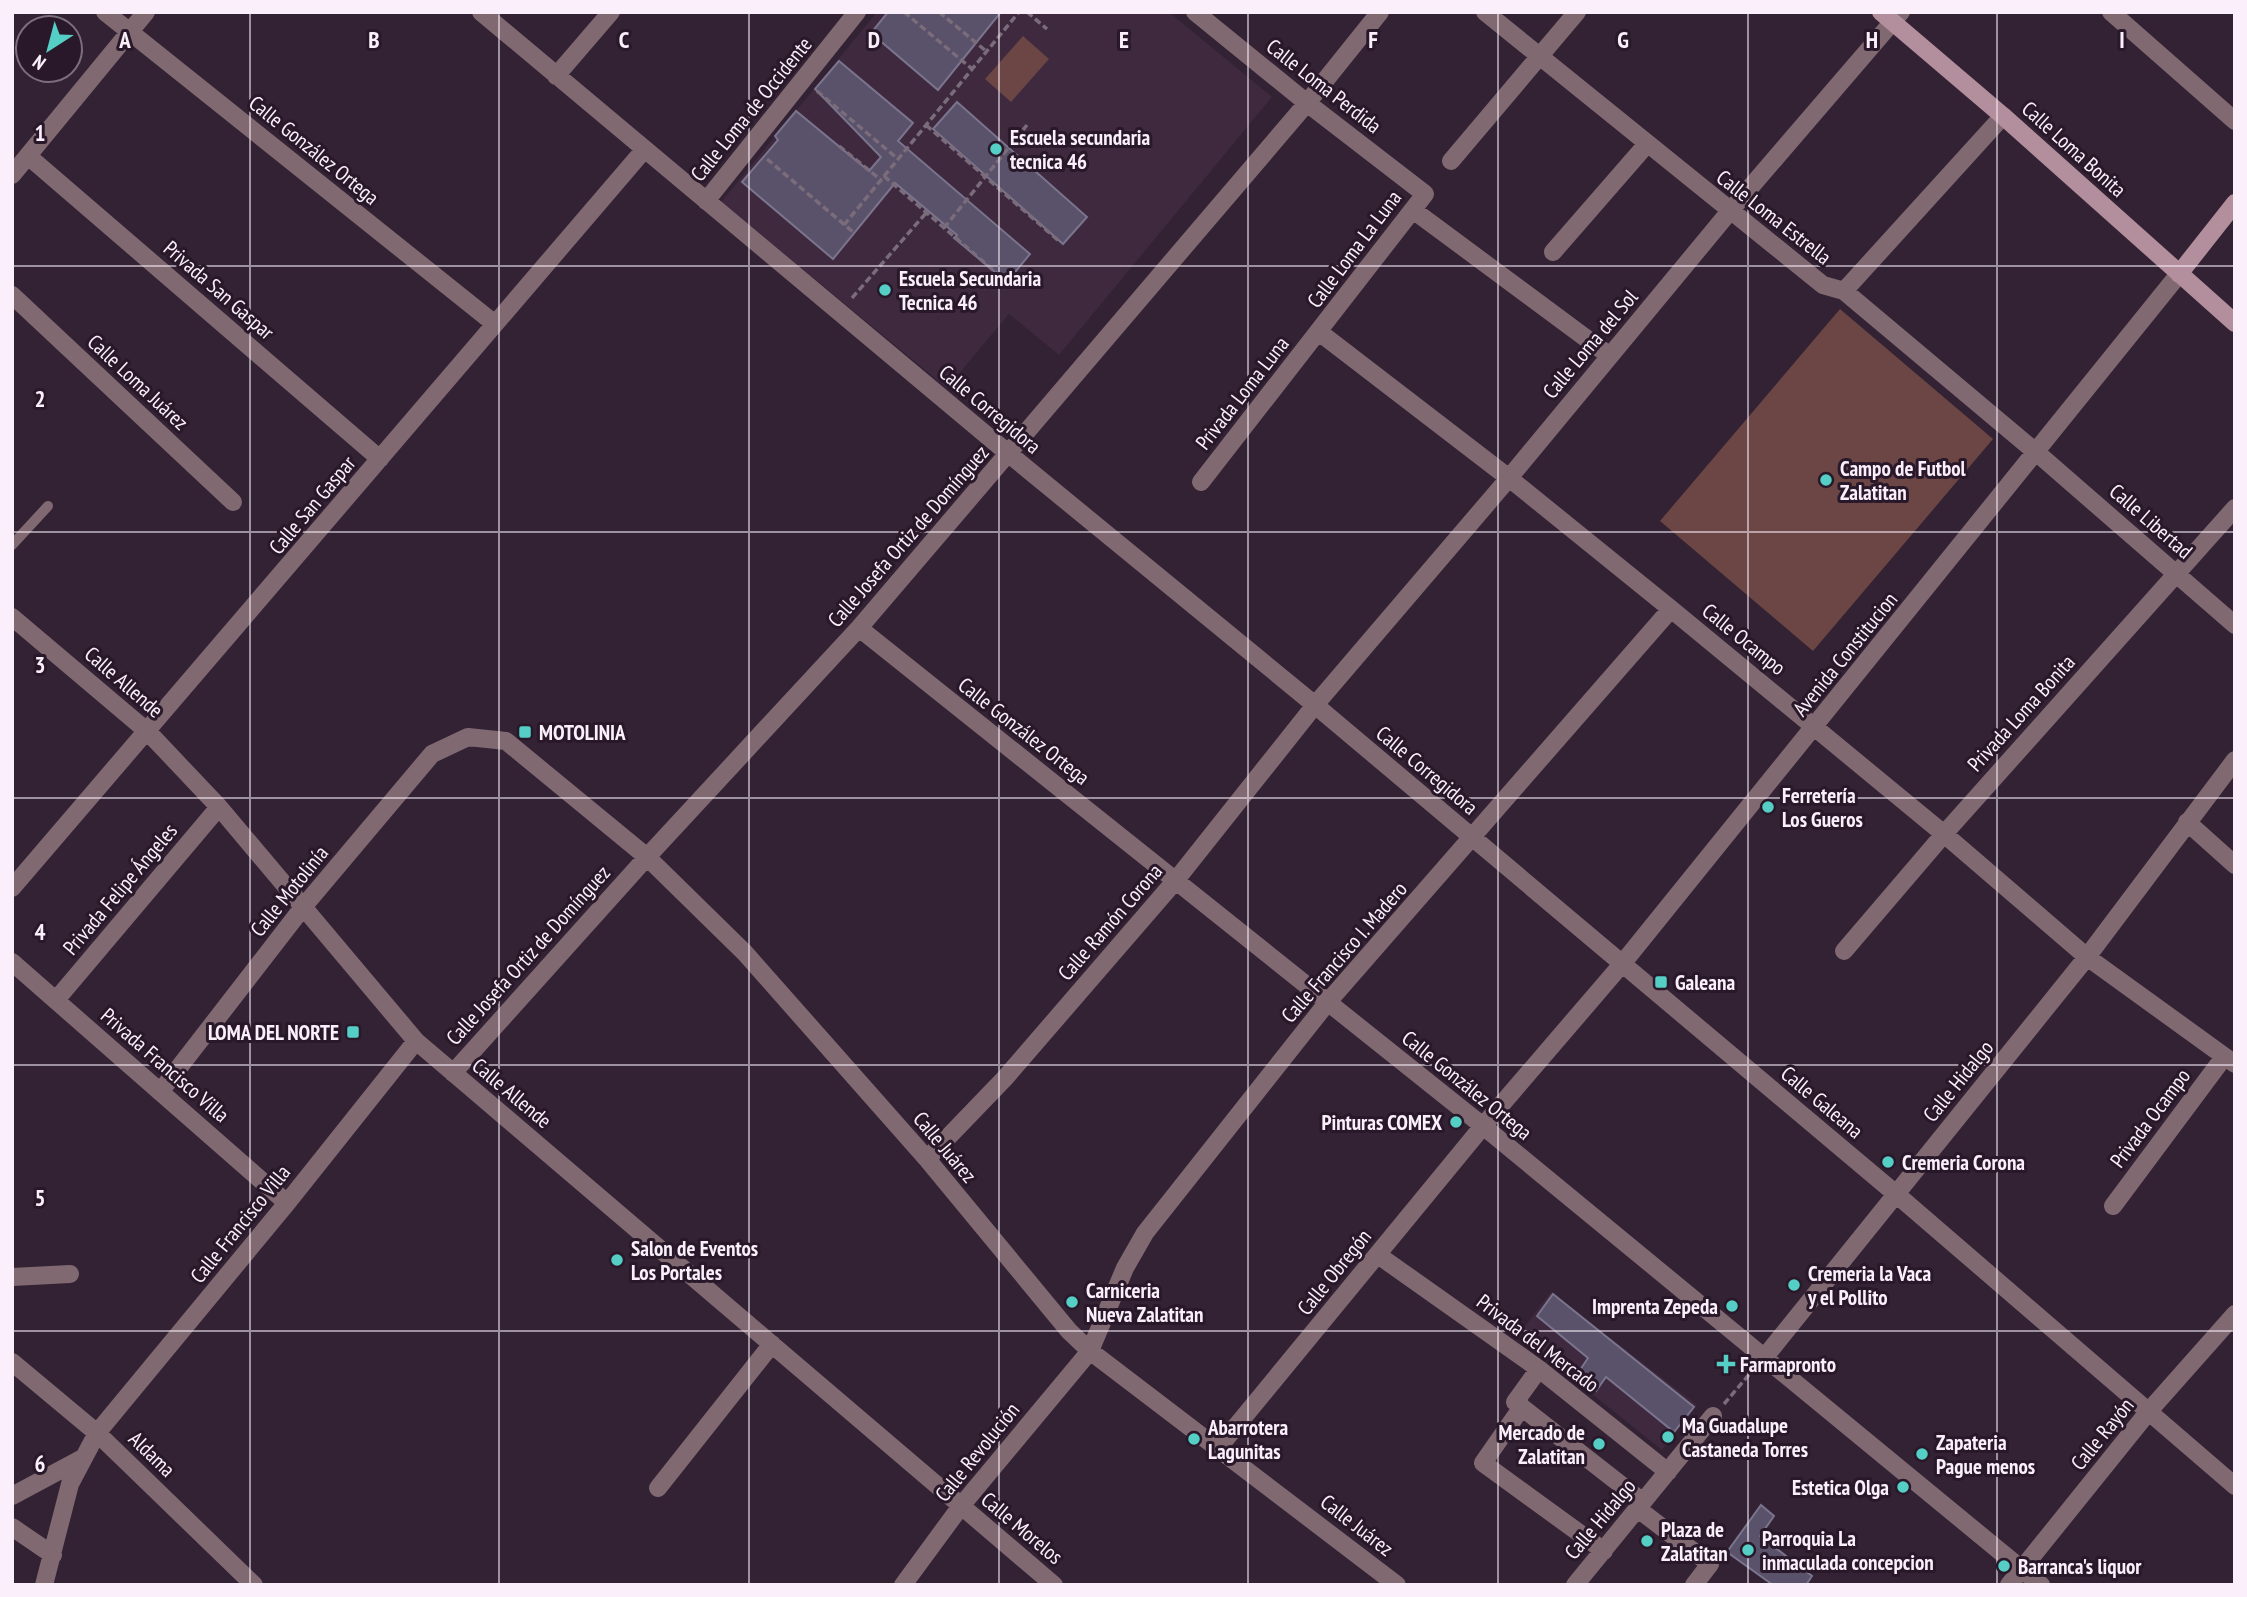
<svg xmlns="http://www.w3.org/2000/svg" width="2247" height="1597" viewBox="0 0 2247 1597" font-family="'PT Sans Narrow',sans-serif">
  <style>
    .built { fill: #3e293f }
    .green { fill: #6b4645 }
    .building { fill: #59526a; stroke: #7b748d; stroke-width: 2 }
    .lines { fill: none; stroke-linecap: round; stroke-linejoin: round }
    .path { stroke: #7a6c7b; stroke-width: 3.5; stroke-dasharray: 7 3.5; stroke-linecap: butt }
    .lane { stroke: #816972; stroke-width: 10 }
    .street { stroke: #816972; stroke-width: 18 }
    .secondary { stroke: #b38e9c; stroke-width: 18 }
    .grid { fill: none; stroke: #faeffa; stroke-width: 2; stroke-opacity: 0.55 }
    .poi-dot { fill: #55cec5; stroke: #281829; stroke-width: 2.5 }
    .labels { text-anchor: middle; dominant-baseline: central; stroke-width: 6; stroke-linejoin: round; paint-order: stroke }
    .street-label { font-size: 21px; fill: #faeffa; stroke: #281829 }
    .poi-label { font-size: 21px; font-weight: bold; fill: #faeffa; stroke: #281829; text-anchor: start }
    .grid-label { font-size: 23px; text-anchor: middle; font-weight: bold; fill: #faeffa; stroke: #281829; stroke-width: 6; stroke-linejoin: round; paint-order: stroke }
  </style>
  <rect width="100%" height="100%" fill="#322233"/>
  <path class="built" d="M877,12H1169L1272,97L1059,355L1009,314L947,388L721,202Z
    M1551,1292L1697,1405L1662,1450L1518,1335Z"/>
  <path class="green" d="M1023,36L1049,59L1011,102L985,79Z
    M1840,309L1993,439L1813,651L1660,521Z"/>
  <path class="building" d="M888,12H1001L938,90L871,33Z
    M839,61L913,123L898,141L1030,254L1007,282L954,238L957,235L895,183L833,259L742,182L778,140L775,136L796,111L869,171L881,157L815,89Z
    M957,102L1087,217L1063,244L933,129Z
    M1553,1294L1694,1407L1674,1432L1606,1377L1596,1391L1576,1376L1588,1358L1537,1316Z
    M1761,1505L1774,1516L1760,1536L1812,1576L1806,1585H1773L1727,1552Z"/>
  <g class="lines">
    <path class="path" d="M904,12L972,69
      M939,12L986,51
      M1027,12L1047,29
      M817,91L898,159
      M926,125L1060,242
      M839,146L881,180
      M767,159L853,232
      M884,176L1007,282
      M844,225L1019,12
      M944,228L1027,125
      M852,298L926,213
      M1724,1404L1753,1370"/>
    <path class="lane" d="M12,545L48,506"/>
    <path class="street" d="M105,12L495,324
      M481,12L1009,454L1315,705L1896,1194L2235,1486
      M1195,12L1307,103L1425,194L1201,482
      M1485,12L1823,285L1844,291L2037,453L2235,625
      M2111,12L2235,121
      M556,76L611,12
      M28,156L380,459
      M1451,161L1577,12
      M12,175L146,12
      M706,201L857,12
      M1413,210L1610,356
      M1553,252L1647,144
      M1844,291L2003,116
      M12,295L233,502
      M1319,332L1509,478L1671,609L1944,834L2087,957L2235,1064
      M12,617L148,732L219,807L416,1041L1054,1585
      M859,628L1483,1126L2041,1585
      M2187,822L2235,865
      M12,888L644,150
      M1844,951L1944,834L2235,508
      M12,962L287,1203
      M56,1000L219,807
      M453,1073L647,857L859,628L1307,103L1380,12
      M160,1092L304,906L432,754L468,737L506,741L647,857L745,953L927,1159L1069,1331L1090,1351L1397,1585
      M927,1159L1005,1078L1176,880L1315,705L1509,478L1730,211L1901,12
      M2113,1206L2224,1057
      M1378,1255L1539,1369L1668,1472
      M12,1277L70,1274
      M1764,1358L2087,957L2235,760
      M12,1362L97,1433L254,1585
      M1539,1369L1515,1402L1643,1502
      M1522,1407L1483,1463L1604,1551
      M1219,1447L1483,1126L1622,964L2179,274
      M658,1488L772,1344
      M12,1496L81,1459
      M1638,1509L1710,1564L1694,1585
      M12,1527L53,1555
      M44,1585L70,1484L97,1433L287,1203L416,1041
      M903,1585L961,1506L1090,1351L1125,1268L1145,1233L1327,1003L1671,609
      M1575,1585L1713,1416
      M2009,1585L2149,1411L2235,1314"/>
    <path class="secondary" d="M1881,12L2003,116L2235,323
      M2179,274L2235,203"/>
  </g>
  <path class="grid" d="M250,12V1585M499,12V1585M749,12V1585M999,12V1585M1248,12V1585M1498,12V1585M1748,12V1585M1997,12V1585M12,266H2235M12,532H2235M12,798H2235M12,1065H2235M12,1331H2235"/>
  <g class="poi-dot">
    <circle cx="996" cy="149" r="7"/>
    <circle cx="885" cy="290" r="7"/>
    <circle cx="1826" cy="480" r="7"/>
    <rect x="518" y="725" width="14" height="14" rx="3.5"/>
    <circle cx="1768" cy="807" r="7"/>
    <rect x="1654" y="975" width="14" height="14" rx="3.5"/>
    <rect x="346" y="1025" width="14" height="14" rx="3.5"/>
    <circle cx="1456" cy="1122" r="7"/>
    <circle cx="1888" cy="1162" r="7"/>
    <circle cx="617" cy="1260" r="7"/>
    <circle cx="1794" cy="1285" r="7"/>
    <circle cx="1072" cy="1302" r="7"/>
    <circle cx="1732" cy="1306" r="7"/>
    <path d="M1722.5 1353.5h7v7h7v7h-7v7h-7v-7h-7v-7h7z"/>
    <circle cx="1668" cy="1437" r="7"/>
    <circle cx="1194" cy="1439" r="7"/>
    <circle cx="1599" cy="1444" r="7"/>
    <circle cx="1922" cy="1454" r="7"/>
    <circle cx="1903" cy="1487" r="7"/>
    <circle cx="1647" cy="1541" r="7"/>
    <circle cx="1748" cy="1550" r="7"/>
    <circle cx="2004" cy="1566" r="7"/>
  </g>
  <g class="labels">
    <g class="street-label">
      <text transform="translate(1324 86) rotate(38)">Calle Loma Perdida</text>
      <text transform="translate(751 109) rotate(-51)">Calle Loma de Occidente</text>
      <text transform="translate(2074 149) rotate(42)">Calle Loma Bonita</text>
      <text transform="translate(314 150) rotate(39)">Calle González Ortega</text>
      <text transform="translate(1774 217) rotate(38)">Calle Loma Estrella</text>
      <text transform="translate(1354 249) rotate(-53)">Calle Loma La Luna</text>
      <text transform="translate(219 290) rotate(41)">Privada San Gaspar</text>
      <text transform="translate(1590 344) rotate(-50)">Calle Loma del Sol</text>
      <text transform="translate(138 382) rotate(43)">Calle Loma Juárez</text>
      <text transform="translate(1242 393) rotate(-52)">Privada Loma Luna</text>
      <text transform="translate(990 409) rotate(40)">Calle Corregidora</text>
      <text transform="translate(312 505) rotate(-50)">Calle San Gaspar</text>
      <text transform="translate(2151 521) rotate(41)">Calle Libertad</text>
      <text transform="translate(908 536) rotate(-49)">Calle Josefa Ortiz de Domínguez</text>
      <text transform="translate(1744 639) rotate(39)">Calle Ocampo</text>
      <text transform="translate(1845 654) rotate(-51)">Avenida Constitucion</text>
      <text transform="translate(124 682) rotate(41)">Calle Allende</text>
      <text transform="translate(2021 713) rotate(-48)">Privada Loma Bonita</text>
      <text transform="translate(1024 731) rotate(38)">Calle González Ortega</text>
      <text transform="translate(1427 770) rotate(40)">Calle Corregidora</text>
      <text transform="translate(120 889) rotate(-50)">Privada Felipe Ángeles</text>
      <text transform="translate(289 891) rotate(-51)">Calle Motolinía</text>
      <text transform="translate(1110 922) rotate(-49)">Calle Ramón Corona</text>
      <text transform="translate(1344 952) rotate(-49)">Calle Francisco I. Madero</text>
      <text transform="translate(528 955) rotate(-48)">Calle Josefa Ortiz de Domínguez</text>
      <text transform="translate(165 1065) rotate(41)">Privada Francisco Villa</text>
      <text transform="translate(1958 1081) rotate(-51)">Calle Hidalgo</text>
      <text transform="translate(1467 1085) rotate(39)">Calle González Ortega</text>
      <text transform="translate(512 1093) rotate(40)">Calle Allende</text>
      <text transform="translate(1822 1102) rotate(40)">Calle Galeana</text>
      <text transform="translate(2150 1118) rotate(-53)">Privada Ocampo</text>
      <text transform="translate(945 1147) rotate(50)">Calle Juárez</text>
      <text transform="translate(240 1224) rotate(-51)">Calle Francisco Villa</text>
      <text transform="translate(1334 1272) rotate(-51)">Calle Obregón</text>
      <text transform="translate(1538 1343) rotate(37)">Privada del Mercado</text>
      <text transform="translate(2102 1434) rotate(-51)">Calle Rayón</text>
      <text transform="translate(977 1452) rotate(-51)">Calle Revolución</text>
      <text transform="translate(152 1454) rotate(44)">Aldama</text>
      <text transform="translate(1600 1519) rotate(-50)">Calle Hidalgo</text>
      <text transform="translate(1357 1525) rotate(38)">Calle Juárez</text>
      <text transform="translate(1022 1528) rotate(40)">Calle Morelos</text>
    </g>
    <g class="poi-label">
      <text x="1010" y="137">Escuela secundaria<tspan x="1010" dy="24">tecnica 46</tspan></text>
      <text x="899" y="278">Escuela Secundaria<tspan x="899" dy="24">Tecnica 46</tspan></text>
      <text x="1840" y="468">Campo de Futbol<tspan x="1840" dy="24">Zalatitan</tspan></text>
      <text x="539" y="732">MOTOLINIA</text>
      <text x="1782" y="795">Ferretería<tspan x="1782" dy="24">Los Gueros</tspan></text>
      <text x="1675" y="982">Galeana</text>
      <text x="339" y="1032" text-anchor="end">LOMA DEL NORTE</text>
      <text x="1442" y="1122" text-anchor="end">Pinturas COMEX</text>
      <text x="1902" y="1162">Cremeria Corona</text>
      <text x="631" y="1248">Salon de Eventos<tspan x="631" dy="24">Los Portales</tspan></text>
      <text x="1808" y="1273">Cremeria la Vaca<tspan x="1808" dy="24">y el Pollito</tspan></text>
      <text x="1086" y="1290">Carniceria<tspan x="1086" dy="24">Nueva Zalatitan</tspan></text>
      <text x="1718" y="1306" text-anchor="end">Imprenta Zepeda</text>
      <text x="1740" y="1364">Farmapronto</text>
      <text x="1682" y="1425">Ma Guadalupe<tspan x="1682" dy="24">Castaneda Torres</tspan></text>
      <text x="1208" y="1427">Abarrotera<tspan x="1208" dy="24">Lagunitas</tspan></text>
      <text x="1585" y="1432" text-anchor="end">Mercado de<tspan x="1585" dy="24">Zalatitan</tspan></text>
      <text x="1936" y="1442">Zapateria<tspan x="1936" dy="24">Pague menos</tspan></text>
      <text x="1889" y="1487" text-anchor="end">Estetica Olga</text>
      <text x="1661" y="1529">Plaza de<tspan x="1661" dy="24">Zalatitan</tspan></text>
      <text x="1762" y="1538">Parroquia La<tspan x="1762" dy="24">inmaculada concepcion</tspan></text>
      <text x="2018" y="1566">Barranca's liquor</text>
    </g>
  </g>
  <g class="grid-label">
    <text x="125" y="48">A</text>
    <text x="374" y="48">B</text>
    <text x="624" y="48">C</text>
    <text x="874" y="48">D</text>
    <text x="1124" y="48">E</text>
    <text x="1373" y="48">F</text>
    <text x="1623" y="48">G</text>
    <text x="1872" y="48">H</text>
    <text x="2122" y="48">I</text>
    <text x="40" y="141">1</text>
    <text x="40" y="407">2</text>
    <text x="40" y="673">3</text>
    <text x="40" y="940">4</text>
    <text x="40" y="1206">5</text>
    <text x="40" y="1472">6</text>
  </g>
  <rect width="2247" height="1597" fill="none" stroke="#faeffa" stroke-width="28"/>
  <g transform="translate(49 49) rotate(216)"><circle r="33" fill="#281829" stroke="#7c6e7d" stroke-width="2"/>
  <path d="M0-5L12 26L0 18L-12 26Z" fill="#55cec5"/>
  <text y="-10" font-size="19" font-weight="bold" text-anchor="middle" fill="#faeffa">N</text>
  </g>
</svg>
